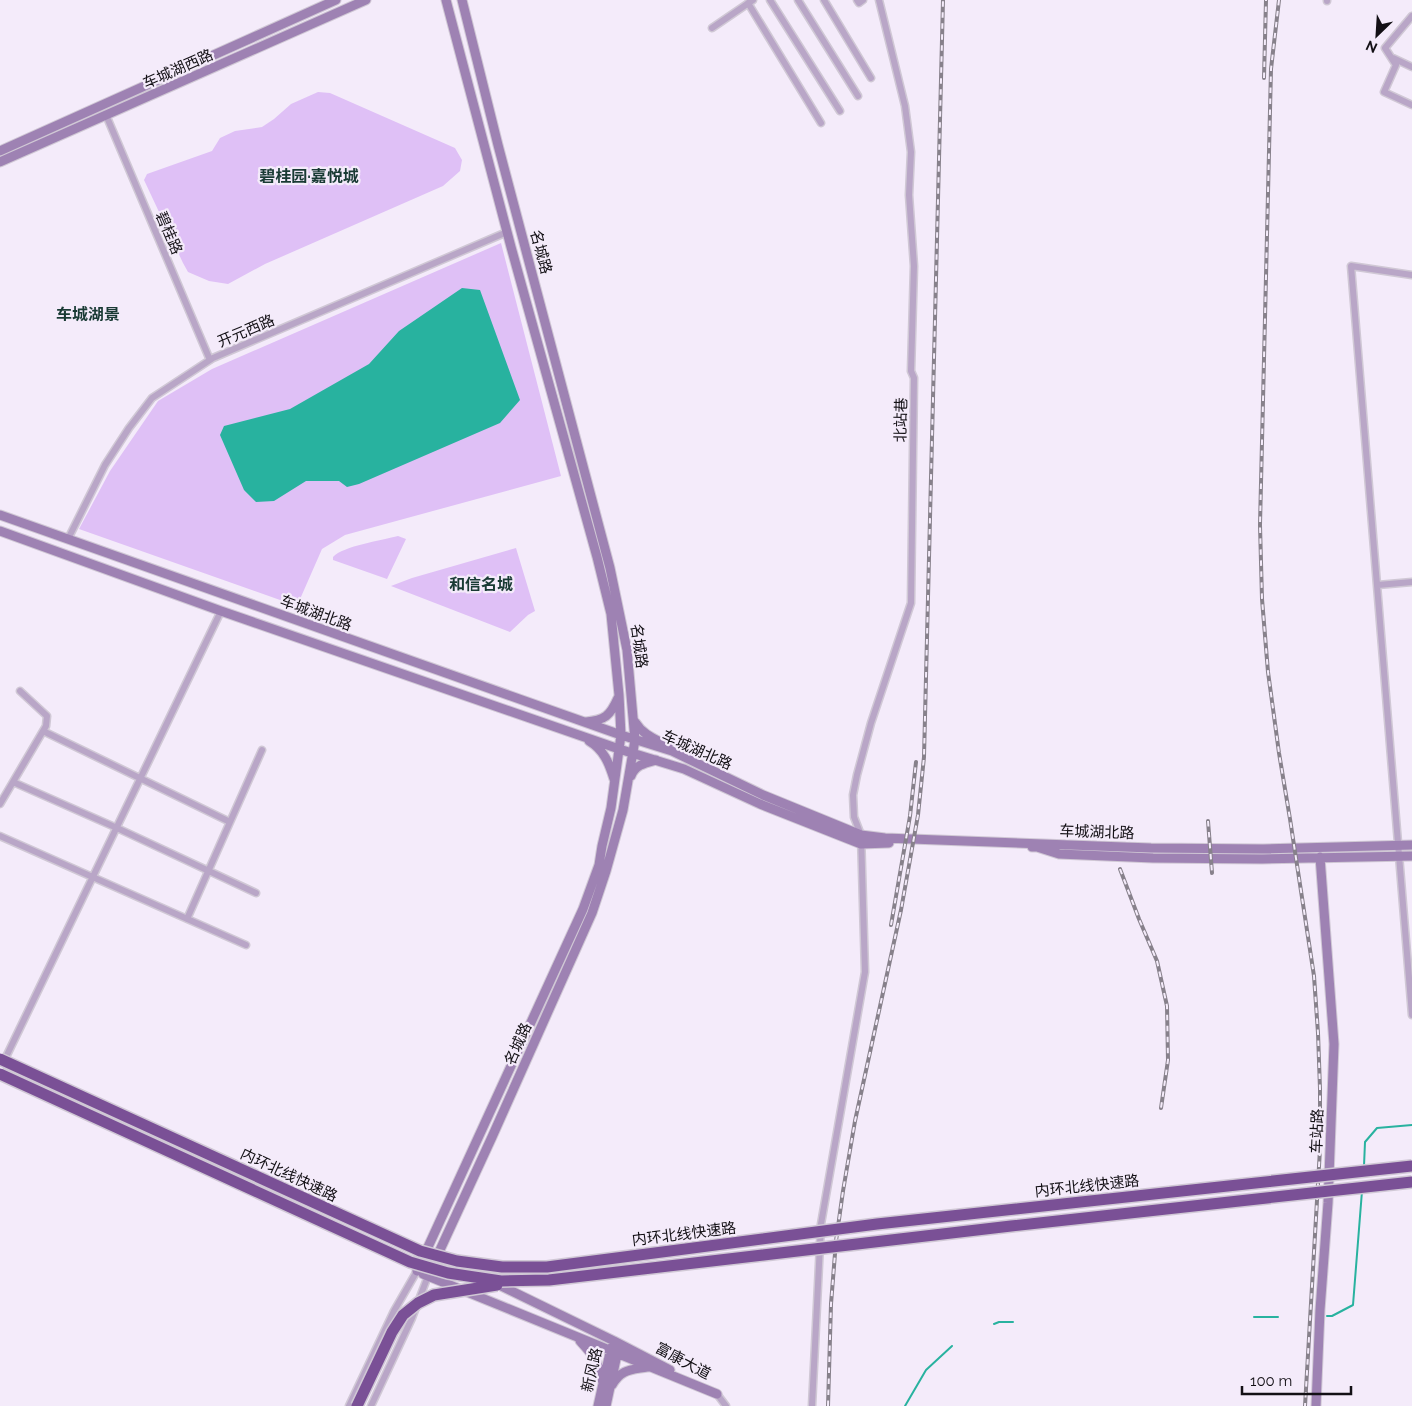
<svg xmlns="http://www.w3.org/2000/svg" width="1412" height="1406" viewBox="0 0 1412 1406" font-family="Raleway,'Noto Sans SC',sans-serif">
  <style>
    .green { fill: #dfc0f6 }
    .water { fill: #28b29f }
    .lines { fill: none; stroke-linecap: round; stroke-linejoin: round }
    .stream { stroke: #28b29f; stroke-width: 2 }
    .street-casing { stroke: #d0c8d5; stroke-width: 9 }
    .secondary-casing { stroke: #d0c8d5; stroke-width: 11 }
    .street { stroke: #b9a6c7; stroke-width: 6 }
    .secondary { stroke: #9e82b3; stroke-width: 9 }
    .rail-casing { stroke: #87818b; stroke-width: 4 }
    .rail { stroke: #f4ebfa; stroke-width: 2; stroke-dasharray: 5.5; stroke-linecap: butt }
    .highway-bridge-casing { stroke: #d0c8d5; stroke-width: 14; stroke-linecap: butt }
    .highway-bridge { stroke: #7a5096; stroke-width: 11 }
    .labels { text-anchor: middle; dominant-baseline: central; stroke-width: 4.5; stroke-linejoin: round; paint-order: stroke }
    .street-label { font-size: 15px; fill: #131015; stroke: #f4ebfa }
    .neighbourhood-label { font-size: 16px; font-weight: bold; fill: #193a34; stroke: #f4ebfa }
  </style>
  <rect width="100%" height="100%" fill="#f4ebfa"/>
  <path class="green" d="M318,92L330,93L455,148L462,160L460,171L443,186L265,264L228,284L209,281L188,272L183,263L144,180L147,174L212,151L220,138L235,131L262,127L274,119L291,104Z
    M501,243L561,476L345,535L322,549L297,606L79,529L110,471L158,401L212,369Z
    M398,536L406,539L387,579L333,560V557C343,546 383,540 398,536Z
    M516,548L535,611L528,615L510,632L391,586L412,578Z"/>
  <path class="water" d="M462,288L480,290L520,400L500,423L359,484L347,487L339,481H306L274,501L256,502L244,490L220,435L224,426L290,409L369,364L399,331Z"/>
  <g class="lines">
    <path class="stream" d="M1364,1166L1365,1142L1377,1128L1412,1125
      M1327,1316H1332L1353,1305L1362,1191
      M1254,1317H1278
      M994,1324L999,1322H1013
      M905,1406L926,1370L952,1346"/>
    <g class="street-casing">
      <path id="street" d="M770,0L840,111
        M798,0L858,96
        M824,0L871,78
        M857,0L859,3L863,0
        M1327,1V0
        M748,3L821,123
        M1412,16L1385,48L1396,65L1384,92L1412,105
        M712,28L753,0
        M1393,58L1412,67
        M106,115L210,360
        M1412,275L1351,266L1412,1015
        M68,539L105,465L129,428L152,398L213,358L507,232
        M1378,585L1412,582
        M43,731L230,822
        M13,782L117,828L256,893
        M0,804L46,726L47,716L20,691
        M0,836L246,945
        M187,919L262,750
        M6,1057L221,611
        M717,1394L726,1406
        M349,1406L394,1311L417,1271
        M371,1406L412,1318L428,1276
        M812,1406L821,1224L865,972L861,835L854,817L853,795L857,775L871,723L911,603L914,378L911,371L914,266L909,195L911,152L905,106L879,0"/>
    </g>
    <g class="secondary-casing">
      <path id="secondary" d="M0,151L336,0
        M0,162L366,0
        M0,515L621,735L672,751L763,795L861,835L885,838L1151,848L1263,849L1412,845
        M0,531L221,611L619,749L684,769L760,804L861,844L889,843
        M586,722C605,720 610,716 618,698
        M635,722C643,735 655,739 668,746
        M589,741C604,750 609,763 614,779
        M631,776C635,765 645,763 656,760
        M1032,847H1037L1059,854L1153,858L1262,859L1412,856
        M453,1263L480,1276
        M417,1271L583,909L599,865L602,846L611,808L621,735L619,695L611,614L597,557L511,247L446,0
        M423,1274L717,1394
        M428,1276L492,1137L592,913L606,871L623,810L635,740L627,650L610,568L498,145L462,0
        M493,1282L614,1341L670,1370
        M580,1341C592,1354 599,1361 601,1379
        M612,1385C621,1369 631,1370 647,1367
        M598,1406L611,1348
        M606,1406L618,1350
        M1316,1406L1320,1310L1328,1203L1334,1044L1320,857"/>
    </g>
    <use href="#street" class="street"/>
    <use href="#secondary" class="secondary"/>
    <g class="rail-casing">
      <path id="rail" d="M1279,0L1271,69L1260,525L1262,599L1268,672L1279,753L1290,819L1314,976L1318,1033L1320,1089V1149L1305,1406
        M1264,78L1266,0
        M1208,821L1212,873
        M1120,869L1139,919L1157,961L1167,1006L1168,1060L1161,1108
        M891,925L910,816L916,762
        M828,1406L831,1304L836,1241L843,1191L855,1121L901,910L918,815L924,757L943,0"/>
    </g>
    <use href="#rail" class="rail"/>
    <g class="highway-bridge-casing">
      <path id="highway-bridge" d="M0,1059L420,1251L457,1261L502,1267H547L877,1224L1412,1166
        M0,1074L410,1262L448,1273L501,1281L549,1280L1011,1226L1412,1182
        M357,1406L392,1332L403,1315L418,1303L434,1295L497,1285"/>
    </g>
    <use href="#highway-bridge" class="highway-bridge"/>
  </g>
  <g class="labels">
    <g class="street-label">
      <text transform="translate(178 69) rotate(-24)">车城湖西路</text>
      <text transform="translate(169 233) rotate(67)">碧桂路</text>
      <text transform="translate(541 252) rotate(75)">名城路</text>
      <text transform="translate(246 331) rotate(-23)">开元西路</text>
      <text transform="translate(901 420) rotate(-89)">北站巷</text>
      <text transform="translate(316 613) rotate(20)">车城湖北路</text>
      <text transform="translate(639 646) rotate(82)">名城路</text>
      <text transform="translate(697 750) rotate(24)">车城湖北路</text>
      <text transform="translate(1097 832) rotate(2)">车城湖北路</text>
      <text transform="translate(518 1044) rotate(-66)">名城路</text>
      <text transform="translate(1317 1131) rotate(-88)">车站路</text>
      <text transform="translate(289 1175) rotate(25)">内环北线快速路</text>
      <text transform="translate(1087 1186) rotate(-6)">内环北线快速路</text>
      <text transform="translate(684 1234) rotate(-7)">内环北线快速路</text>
      <text transform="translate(683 1361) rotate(28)">富康大道</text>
      <text transform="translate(592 1370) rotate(-77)">新风路</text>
    </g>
    <g class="neighbourhood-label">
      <text x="309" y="176">碧桂园·嘉悦城</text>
      <text x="88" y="314">车城湖景</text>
      <text x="481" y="584">和信名城</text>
    </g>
  </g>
  <g transform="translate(1377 35) rotate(205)" stroke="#f4ebfa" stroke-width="4" paint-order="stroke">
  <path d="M0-4L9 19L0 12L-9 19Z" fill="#131015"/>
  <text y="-8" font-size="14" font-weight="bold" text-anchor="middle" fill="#131015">N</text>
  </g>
  <path d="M1242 1386v8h109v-8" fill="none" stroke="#131015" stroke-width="2.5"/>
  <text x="1250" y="1386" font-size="15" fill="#131015" stroke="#f4ebfa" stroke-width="4" paint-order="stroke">100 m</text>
</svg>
